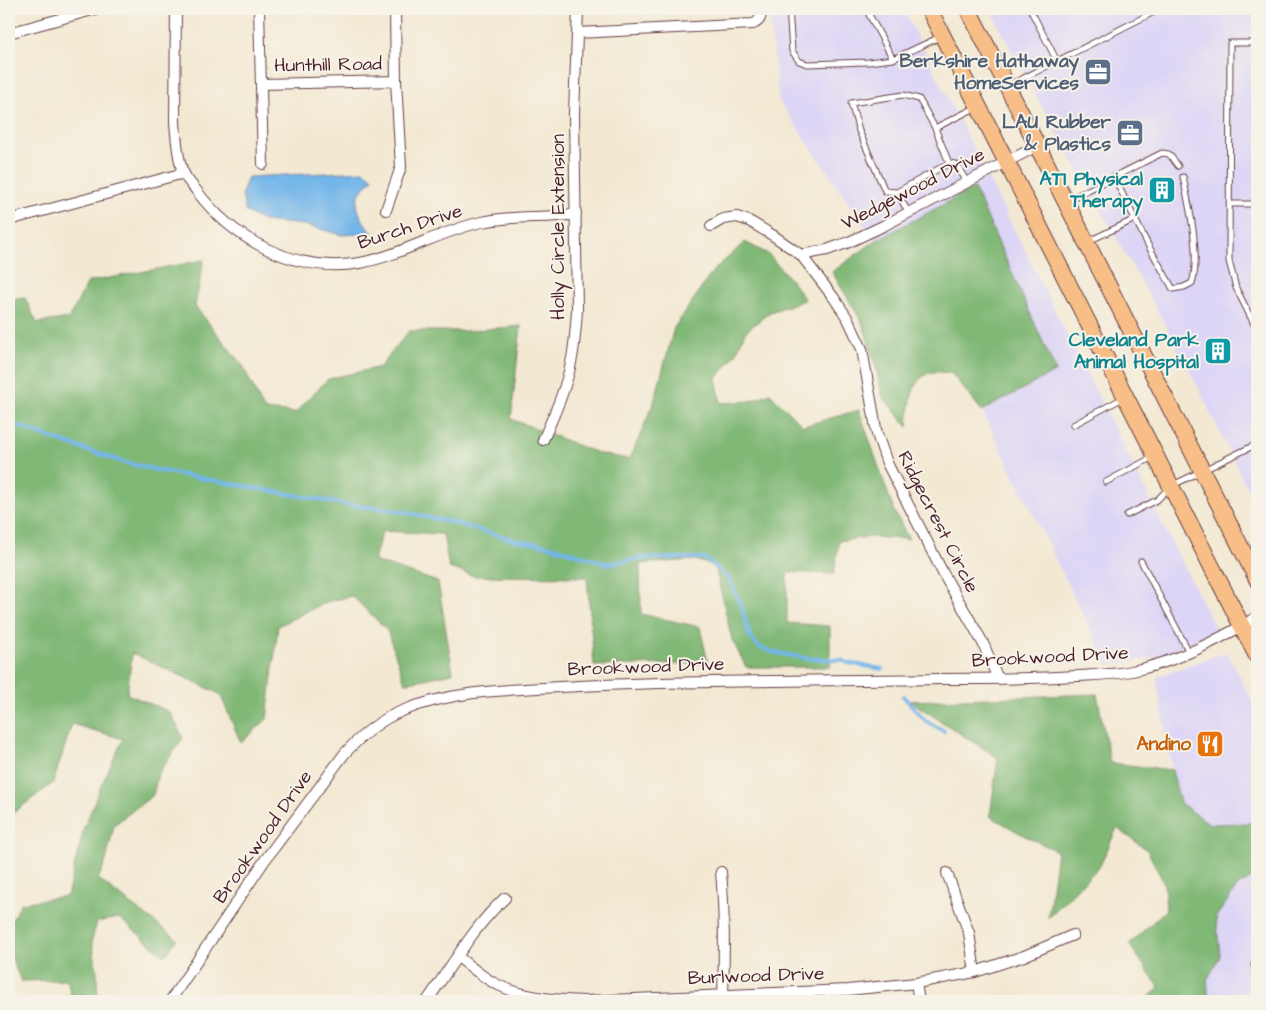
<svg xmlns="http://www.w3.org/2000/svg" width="1266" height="1010" viewBox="0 0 1266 1010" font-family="'Architects Daughter',sans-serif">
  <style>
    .built { fill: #ddd5f6 }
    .forest { fill: #80b876; stroke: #656c50 }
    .water { fill: #73b6e9; stroke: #5e6a8a }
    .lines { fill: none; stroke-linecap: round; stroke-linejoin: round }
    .stream { stroke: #73b6e9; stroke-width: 4 }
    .service-casing { stroke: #633d44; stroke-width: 7 }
    .minor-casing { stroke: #633d44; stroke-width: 12 }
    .primary-casing { stroke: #633d44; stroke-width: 18 }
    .service { stroke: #fff; stroke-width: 5 }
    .minor { stroke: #fff; stroke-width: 10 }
    .primary { stroke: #f7be87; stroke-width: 16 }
    .labels { text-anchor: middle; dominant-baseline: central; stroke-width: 4; stroke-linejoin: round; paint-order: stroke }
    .service-label { font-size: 19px; font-weight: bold; fill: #4e5e75; stroke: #f7f3e8; text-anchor: end }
    .street-label { font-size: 19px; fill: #4a1f2b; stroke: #f7f3e8 }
    .culture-label { font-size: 19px; font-weight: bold; fill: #0d838f; stroke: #f7f3e8; text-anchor: end }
    .food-label { font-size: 19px; font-weight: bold; fill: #c56008; stroke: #f7f3e8; text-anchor: end }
  </style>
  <rect width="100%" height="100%" fill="#f7f3e8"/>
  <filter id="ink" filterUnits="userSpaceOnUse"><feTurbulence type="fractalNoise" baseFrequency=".02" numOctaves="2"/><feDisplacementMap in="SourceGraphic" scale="10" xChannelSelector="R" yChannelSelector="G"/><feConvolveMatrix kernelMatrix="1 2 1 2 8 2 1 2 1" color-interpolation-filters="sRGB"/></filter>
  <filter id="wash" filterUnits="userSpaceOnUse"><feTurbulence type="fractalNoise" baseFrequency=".0096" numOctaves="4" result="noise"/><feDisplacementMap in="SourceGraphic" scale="20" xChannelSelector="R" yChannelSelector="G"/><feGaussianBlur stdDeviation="1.12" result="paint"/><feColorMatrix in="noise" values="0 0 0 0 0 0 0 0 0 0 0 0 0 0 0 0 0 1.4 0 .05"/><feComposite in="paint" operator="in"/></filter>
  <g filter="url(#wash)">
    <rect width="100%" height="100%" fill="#f3e9d3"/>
    <path class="built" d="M769,9H903L1216,630L1161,656L1108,665L982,411L1056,371L974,188L875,241L779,101Z
      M990,9H1196L1205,16L1257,12V509L1198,387L1161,317L1028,82Z
      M1227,652L1257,711V823L1210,824L1180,803L1172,770L1156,677Z
      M1257,875V1001H1209L1207,980L1220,956L1216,917L1238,886Z"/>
    <path class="forest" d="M974,188L1056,371L982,411L952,374C947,373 938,371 932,372C909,378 910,408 908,427L882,396L876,366L862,322L832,272L875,241Z
      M745,242L768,254L794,284L805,300L770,312L745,332L736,354L716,379L721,403L751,401L770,393L803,426L859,410L894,511L909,539L868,537L839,541L834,574L787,572V623L830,626V667H746L732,640L715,566L695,560L640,564L641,614L700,627L708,663L594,666L587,577L474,576L449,568L443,534L382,531L374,561L438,582L453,673L405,683L387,630L352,596L326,602L278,626L267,719L241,743L220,694L132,653L127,694L170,712L183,738L158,774L153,795L114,825L106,861L98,879L177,939L165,956L119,918L97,922L92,940L97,972L98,1001H71L68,980L21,981L9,952V926L21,903L67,896L84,828L100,788L123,739L72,724L53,783L9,816V299L25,298L37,323L69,318L88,282L204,260L195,306L243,366L264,410L295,413L328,379L380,367L409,331H466L521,326L511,419L600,454L630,459L654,402L674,328L713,271Z
      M1097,694L1110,763L1172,770L1180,803L1210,824L1257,823V875L1238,886L1216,917L1220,956L1207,980L1209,1001H1145L1159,987L1129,944L1166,910L1164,883L1147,850L1117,828L1100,866L1048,918L1057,851L1025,836L990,816L998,758L910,701Z"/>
    <path class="water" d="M365,171L373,178C369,183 363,188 360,193C352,207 364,224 373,233L342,235L305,225L263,221L245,211L242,193L248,177Z"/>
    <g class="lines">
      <path class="stream" d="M9,422L42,435L123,462L156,470L349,505L395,510L454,523L515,540L551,546L608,564L642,558H705L730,580L742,608L750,637L759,647L772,652L805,658L842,660L848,663L882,669
        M903,696L925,720L944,731"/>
    </g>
  </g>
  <g filter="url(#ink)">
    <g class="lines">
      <g class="service-casing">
        <path id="service" d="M789,9L792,51L799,61L807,64L868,62L893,59L940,37
          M866,9L893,59
          M1030,9L1057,61
          M1257,43H1230L1229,261L1236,288L1257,330
          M1010,85L1160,9
          M949,163L935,128L977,107
          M1114,177L1148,245L1173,289L1184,287L1192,283C1201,255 1189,206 1183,177
          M897,192L885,191L859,131L851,103L903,95L919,99L935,128
          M1068,200L1162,153L1169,154L1178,166
          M1230,204H1257
          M908,212L897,192L949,163L956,164L967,182
          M1089,241L1135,219
          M1073,425L1123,398
          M1106,482L1153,457
          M1127,515L1157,500L1171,486L1257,444
          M1141,561L1189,652
          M1257,961L1254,965L1257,974"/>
      </g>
      <g class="minor-casing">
        <path id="minor" d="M176,9L175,122C176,136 178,163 184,174C187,180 192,185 196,190C233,240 296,274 360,263C402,255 440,231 482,222C512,215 545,219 576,214
          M259,9L263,164
          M9,33L96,9
          M578,33L753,24C761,21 761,16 761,9
          M261,84L396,81
          M386,210L401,167L396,81L395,9
          M9,220L184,173
          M711,226L723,219L737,217L749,221L774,236L801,255L834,298L848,319L862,349L877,434L887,463L944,575L983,643L998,679
          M801,255L827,250L849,242L883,226L1037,146
          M543,440C555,413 567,386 572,358C575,342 576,326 577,310L574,113L578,9
          M721,872C725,915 724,957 723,1000
          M947,873L969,933L975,972
          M458,957C470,966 482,977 496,984C524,998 555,1000 586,1001L848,990L916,983L975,972L1024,956L1073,935
          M916,983L919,1001
          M170,1001L265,860L345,753C361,736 379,720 402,711C458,688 519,690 579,686C698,680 819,681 938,679C984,679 1030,679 1076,676C1094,675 1113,675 1132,671C1177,662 1218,640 1257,617
          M427,1001C451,967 474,926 505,898"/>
      </g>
      <g class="primary-casing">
        <path id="primary" d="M929,9L1257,656
          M968,9L1257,579"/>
      </g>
      <use href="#service" class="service"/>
      <use href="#minor" class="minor"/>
      <use href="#primary" class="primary"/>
    </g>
  </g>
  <defs>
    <g id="office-square" transform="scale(1.4375)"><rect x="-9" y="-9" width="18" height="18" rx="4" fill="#5c6f8a" stroke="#f7f3e8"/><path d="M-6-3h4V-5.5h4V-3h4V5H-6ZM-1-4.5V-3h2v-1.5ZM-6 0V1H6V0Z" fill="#fff"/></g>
    <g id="building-square" transform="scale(1.4375)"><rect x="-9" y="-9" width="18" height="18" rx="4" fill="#0f9aa8" stroke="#f7f3e8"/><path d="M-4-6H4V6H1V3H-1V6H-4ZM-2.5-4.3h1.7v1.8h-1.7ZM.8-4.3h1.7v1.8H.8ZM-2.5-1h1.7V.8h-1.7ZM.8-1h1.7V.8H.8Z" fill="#fff"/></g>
    <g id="restaurant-square" transform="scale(1.4375)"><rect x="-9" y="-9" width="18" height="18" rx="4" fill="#e8710a" stroke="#f7f3e8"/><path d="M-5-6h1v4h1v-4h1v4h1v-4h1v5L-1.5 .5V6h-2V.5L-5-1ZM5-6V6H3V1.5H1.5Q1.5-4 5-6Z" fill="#fff"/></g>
  </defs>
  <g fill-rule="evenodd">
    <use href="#office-square" x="1098" y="72"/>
    <use href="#office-square" x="1130" y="133"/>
    <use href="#building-square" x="1162" y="190"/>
    <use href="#building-square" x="1218" y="351"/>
    <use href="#restaurant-square" x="1210" y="744"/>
  </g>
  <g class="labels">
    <g class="service-label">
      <text x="1079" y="61">Berkshire Hathaway<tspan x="1079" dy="22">HomeServices</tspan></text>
      <text x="1111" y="122">LAU Rubber<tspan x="1111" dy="22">&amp; Plastics</tspan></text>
    </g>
    <g class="street-label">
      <text transform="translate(328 65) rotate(-1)">Hunthill Road</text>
      <text transform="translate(913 189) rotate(-27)">Wedgewood Drive</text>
      <text transform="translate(410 227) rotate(-18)">Burch Drive</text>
      <text transform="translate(558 227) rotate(-90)">Holly Circle Extension</text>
      <text transform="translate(938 522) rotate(63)">Ridgecrest Circle</text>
      <text transform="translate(1050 657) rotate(-3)">Brookwood Drive</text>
      <text transform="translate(646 667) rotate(-2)">Brookwood Drive</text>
      <text transform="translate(263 837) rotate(-55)">Brookwood Drive</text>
      <text transform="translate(756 976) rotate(-2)">Burlwood Drive</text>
    </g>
    <g class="culture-label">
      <text x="1143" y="179">ATI Physical<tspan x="1143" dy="22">Therapy</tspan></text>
      <text x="1199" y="340">Cleveland Park<tspan x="1199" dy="22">Animal Hospital</tspan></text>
    </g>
    <g class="food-label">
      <text x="1191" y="744">Andino</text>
    </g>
  </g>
  <rect width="1266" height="1010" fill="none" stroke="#f7f3e8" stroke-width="30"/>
</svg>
